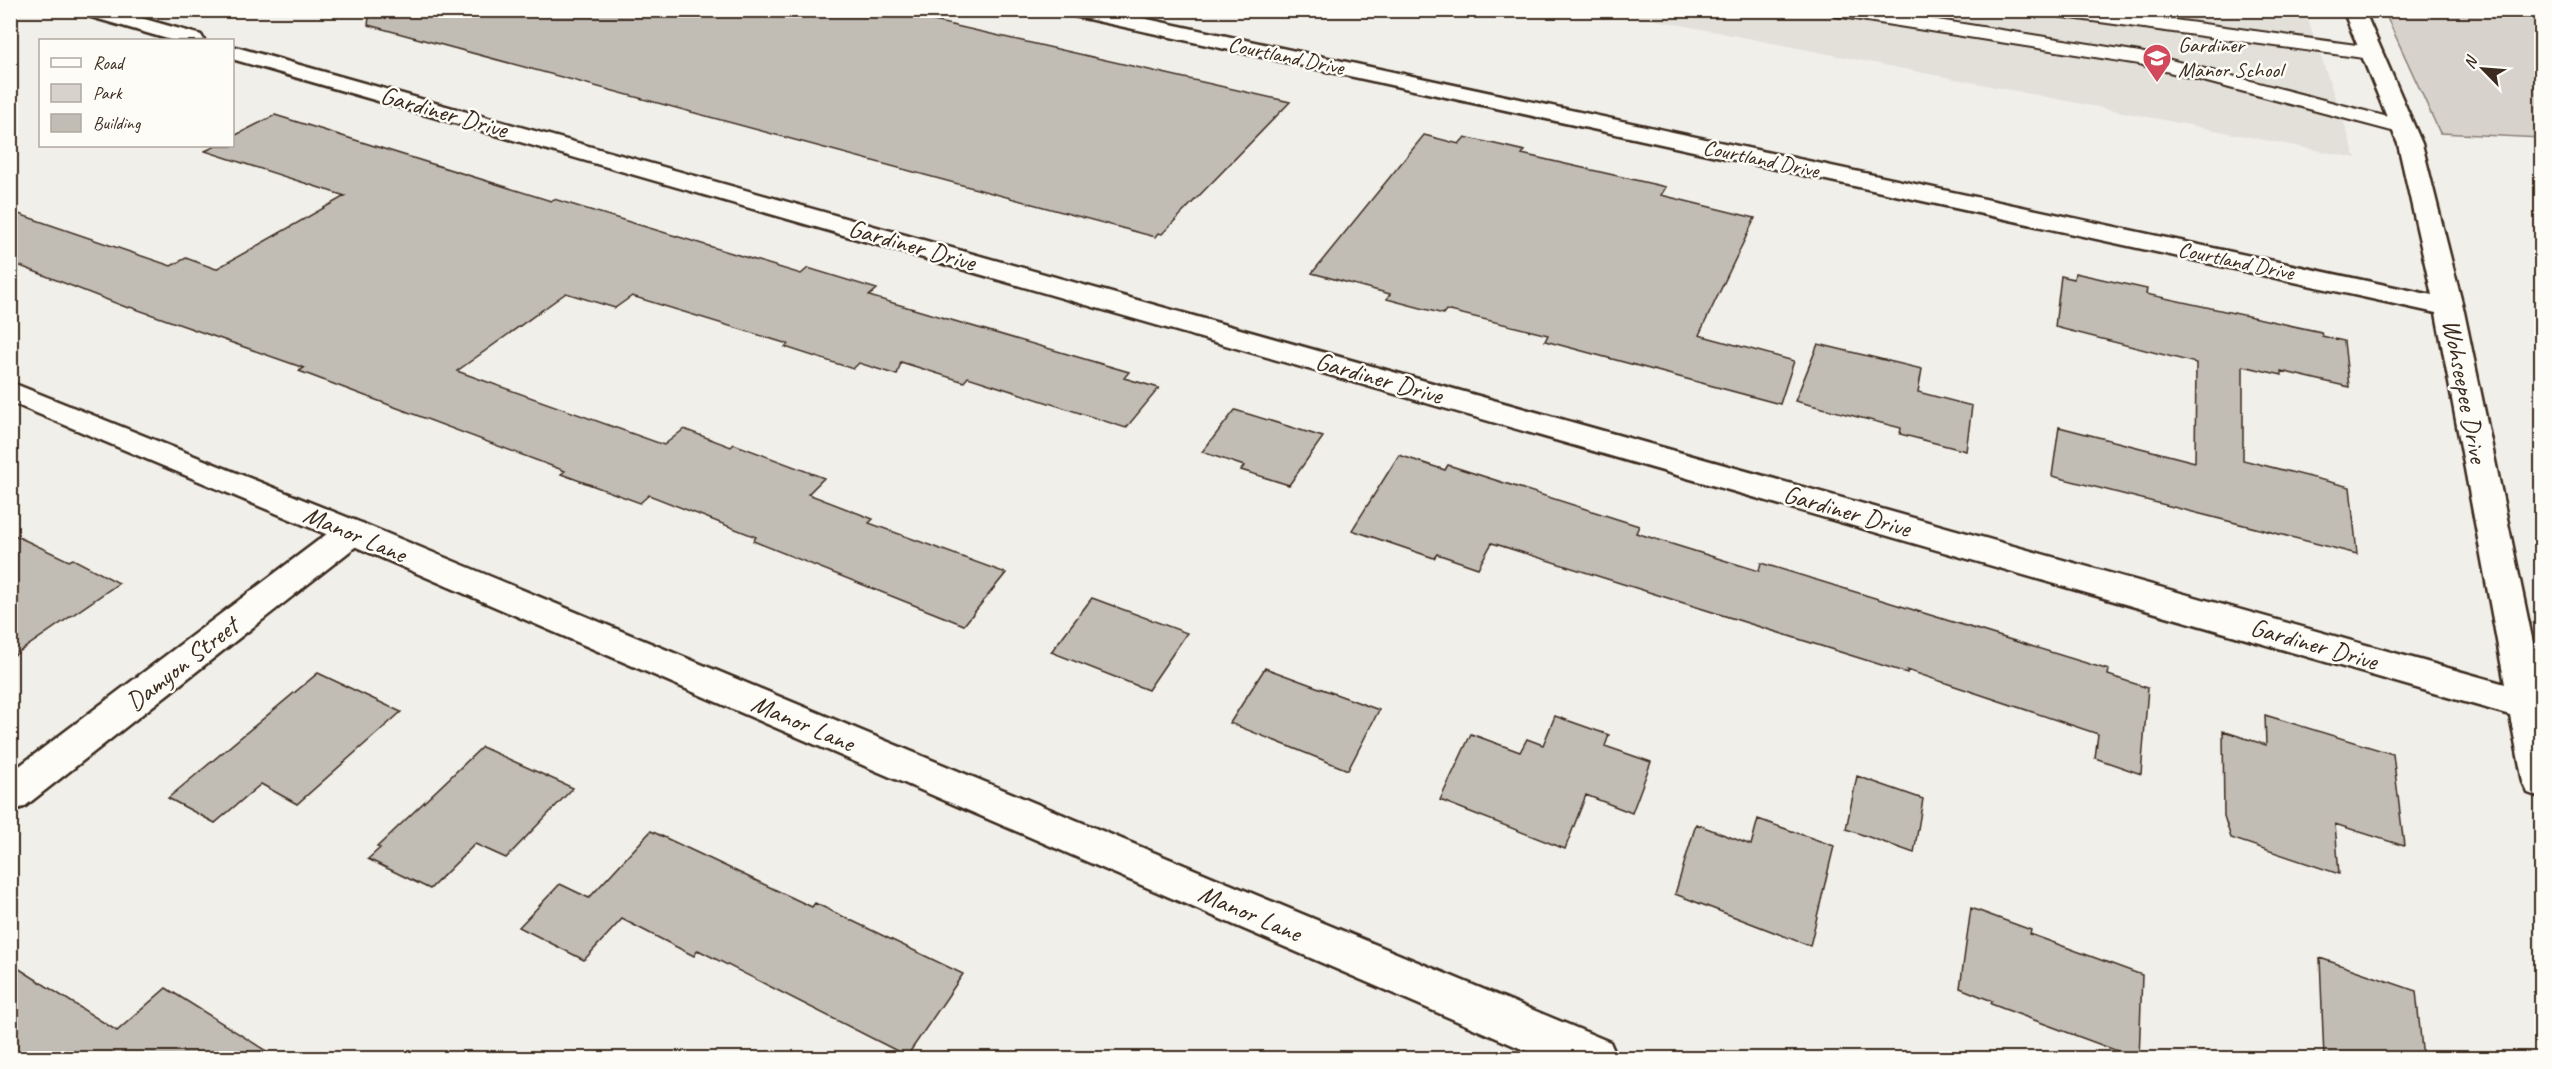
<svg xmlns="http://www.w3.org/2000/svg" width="2552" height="1069" viewBox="0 0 2552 1069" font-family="Caveat,sans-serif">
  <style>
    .built { fill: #e3e0da }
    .green { fill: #d7d2cc; stroke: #897e75; stroke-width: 1.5 }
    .building { fill: #c1bcb4; stroke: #3b2a1e; stroke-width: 1.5 }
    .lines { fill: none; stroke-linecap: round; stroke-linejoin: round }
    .lane-casing { stroke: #3b2a1e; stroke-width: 4 }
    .street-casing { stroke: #3b2a1e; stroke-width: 5 }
    .secondary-casing { stroke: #3b2a1e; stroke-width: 5 }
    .lane { fill: #fdfcf7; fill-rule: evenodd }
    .street { fill: #fdfcf7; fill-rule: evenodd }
    .secondary { fill: #fdfcf7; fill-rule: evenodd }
    .labels { text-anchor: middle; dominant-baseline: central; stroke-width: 5; stroke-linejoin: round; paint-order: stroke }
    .far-poi-label { font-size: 22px; fill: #3b2a1e; stroke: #fdfcf7; text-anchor: start }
    .far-street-label { font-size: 22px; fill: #3b2a1e; stroke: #fdfcf7 }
    .street-label { font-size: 26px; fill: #3b2a1e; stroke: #fdfcf7 }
  </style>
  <rect width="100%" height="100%" fill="#f1efea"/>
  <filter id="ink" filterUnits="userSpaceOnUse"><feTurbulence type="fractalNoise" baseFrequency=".0167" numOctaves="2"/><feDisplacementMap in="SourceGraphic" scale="12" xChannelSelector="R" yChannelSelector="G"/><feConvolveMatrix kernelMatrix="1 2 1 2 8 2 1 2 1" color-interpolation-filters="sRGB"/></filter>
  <g filter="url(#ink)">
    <path class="built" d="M1610,11H2305L2356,158Z"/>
    <path class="green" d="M2384,11H2541V138L2440,133Z"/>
    <path class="building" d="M370,10H886L1290,102L1162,234L1158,233L1155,237L368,25Z
      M275,115L551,201L554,199L801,274L808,268L877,289L869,296L1129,372L1124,378L1159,388L1126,428L968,377L964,382L901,362L897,375L859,363L853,369L785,347L788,344L632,296L615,308L566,293L457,371L664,445L684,429L731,447L734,444L824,478L808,494L873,519L869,523L1006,573L964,625L753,541L756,537L649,495L640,503L561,474L565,471L299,371L304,368L130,307L128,308L10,262V211L171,266L186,258L216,269L345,196L205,151L216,146H232V137Z
      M1424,135L1459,144L1465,137L1525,151L1522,154L1666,187L1661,195L1755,218L1699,335L1794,361L1780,404L1545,341L1548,335L1446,310L1443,314L1387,299L1390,294L1312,273Z
      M2075,273L2147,289L2146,294L2321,332L2322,336L2344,341L2349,387L2281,371L2282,375L2243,366V460L2350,487L2357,554L2052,476L2059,427L2195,462L2196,363L2055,327L2061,276L2074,279Z
      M1818,344L1922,369L1918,392L1972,406L1966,451L1900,434L1901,428L1795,401Z
      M1235,410L1323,437L1289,485L1241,470L1244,466L1202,452Z
      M1399,455L1445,470L1448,465L1639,526L1636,533L1759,571L1761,563L2109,670L2108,675L2148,688L2141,774L2095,758L2098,734L1907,670V673L1492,543L1478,568L1437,554L1434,558L1352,530Z
      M10,533L69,561L73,559L119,583L10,658Z
      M1092,598L1187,633L1148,690L1051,652Z
      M1265,668L1379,710L1348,770L1230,723Z
      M318,673L401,712L297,804L261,784L215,823L168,798Z
      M2265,715L2393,754L2404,846L2335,824L2339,874L2231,838L2224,816L2223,731L2266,745Z
      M1555,716L1609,735L1605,746L1651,762L1632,813L1586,795L1565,849L1440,800L1471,734L1520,752L1527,739L1543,745Z
      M482,747L573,788L506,858L475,844L430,889L368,859L380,848L377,847Z
      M1857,776L1923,799L1914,853L1846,829Z
      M1758,819L1834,846L1810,946L1675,894L1696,824L1751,845Z
      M651,831L812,907L815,903L963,974L907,1056L698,950L694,956L622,919L584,960L519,927L560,884L589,898Z
      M1971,908L2031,930L2030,934L2142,975L2139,1059L1991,1004L1992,1001L1960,988Z
      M2320,958L2416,991L2423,1059H2324Z
      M10,963L117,1031L166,988L279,1059H10Z"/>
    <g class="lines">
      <g class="lane-casing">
        <path id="lane" d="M1826,10H1874L2140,52L2411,123L2414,128L2411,133L2403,134L2139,64L1835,16Z
          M2047,10H2101L2371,47L2378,49L2381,53L2378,57L2371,59L2056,16Z"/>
      </g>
      <g class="street-casing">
        <path id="street" d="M78,10H113L201,35L204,40H171L81,14Z
          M1064,10H1105L2432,295L2398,144L2343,10H2364L2422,144L2463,307L2542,686V798L2528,793L2523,782L2510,715L232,59V46L2505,684L2436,313L1074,16Z
          M352,520L364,524L368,532L364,540L24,807L10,811V773L340,524Z"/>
      </g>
      <g class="secondary-casing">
        <path id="secondary" d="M10,382L364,524L1610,1042L1617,1058H1543L340,540L10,402Z"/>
      </g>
      <use href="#lane" class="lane"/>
      <use href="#street" class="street"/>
      <use href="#secondary" class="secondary"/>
    </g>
  </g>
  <defs>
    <g id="school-pin" transform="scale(1.5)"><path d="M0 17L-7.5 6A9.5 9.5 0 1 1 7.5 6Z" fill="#d1495b" stroke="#fdfcf7"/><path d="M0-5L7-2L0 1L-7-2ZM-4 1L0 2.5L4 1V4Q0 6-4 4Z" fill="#fff"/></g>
  </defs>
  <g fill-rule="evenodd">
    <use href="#school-pin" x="2157" y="58"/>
  </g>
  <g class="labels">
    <g class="far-poi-label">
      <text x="2178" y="45">Gardiner<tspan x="2178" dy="25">Manor School</tspan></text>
    </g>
    <g class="far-street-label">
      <text transform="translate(1286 56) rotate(12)">Courtland Drive</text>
      <text transform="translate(1761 159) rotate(12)">Courtland Drive</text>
      <text transform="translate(2236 261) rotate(12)">Courtland Drive</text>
    </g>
    <g class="street-label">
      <text transform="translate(444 112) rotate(16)">Gardiner Drive</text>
      <text transform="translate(912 245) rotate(16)">Gardiner Drive</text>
      <text transform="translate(1379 378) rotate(16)">Gardiner Drive</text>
      <text transform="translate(2465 391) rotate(79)">Wohseepee Drive</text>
      <text transform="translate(1847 511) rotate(16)">Gardiner Drive</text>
      <text transform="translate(355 534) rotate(23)">Manor Lane</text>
      <text transform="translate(2314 644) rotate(16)">Gardiner Drive</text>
      <text transform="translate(182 664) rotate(-38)">Damyon Street</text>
      <text transform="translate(803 723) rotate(23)">Manor Lane</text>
      <text transform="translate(1250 913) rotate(23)">Manor Lane</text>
    </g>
  </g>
  <rect width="2552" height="1069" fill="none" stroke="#fdfcf7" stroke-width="36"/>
  <rect x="18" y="18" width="2516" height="1033" fill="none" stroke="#3b2a1e" stroke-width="2" filter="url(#ink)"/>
  <rect x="39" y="39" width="195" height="108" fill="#fdfcf7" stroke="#afa8a0" stroke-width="1.5"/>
  <rect x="51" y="58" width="30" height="9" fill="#fdfcf7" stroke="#afa8a0" stroke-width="1.5"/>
  <text x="93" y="69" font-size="18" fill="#3b2a1e">Road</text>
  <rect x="51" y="84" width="30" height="18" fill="#d7d2cc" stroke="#afa8a0" stroke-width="1.5"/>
  <text x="93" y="99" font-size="18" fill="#3b2a1e">Park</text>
  <rect x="51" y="114" width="30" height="18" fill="#c1bcb4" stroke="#afa8a0" stroke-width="1.5"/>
  <text x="93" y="129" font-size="18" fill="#3b2a1e">Building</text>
  <g transform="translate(2483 69) rotate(295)" stroke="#fdfcf7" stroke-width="4.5" paint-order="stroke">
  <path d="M0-4.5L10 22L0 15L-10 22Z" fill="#3b2a1e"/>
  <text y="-9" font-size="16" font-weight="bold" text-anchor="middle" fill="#3b2a1e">N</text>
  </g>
</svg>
